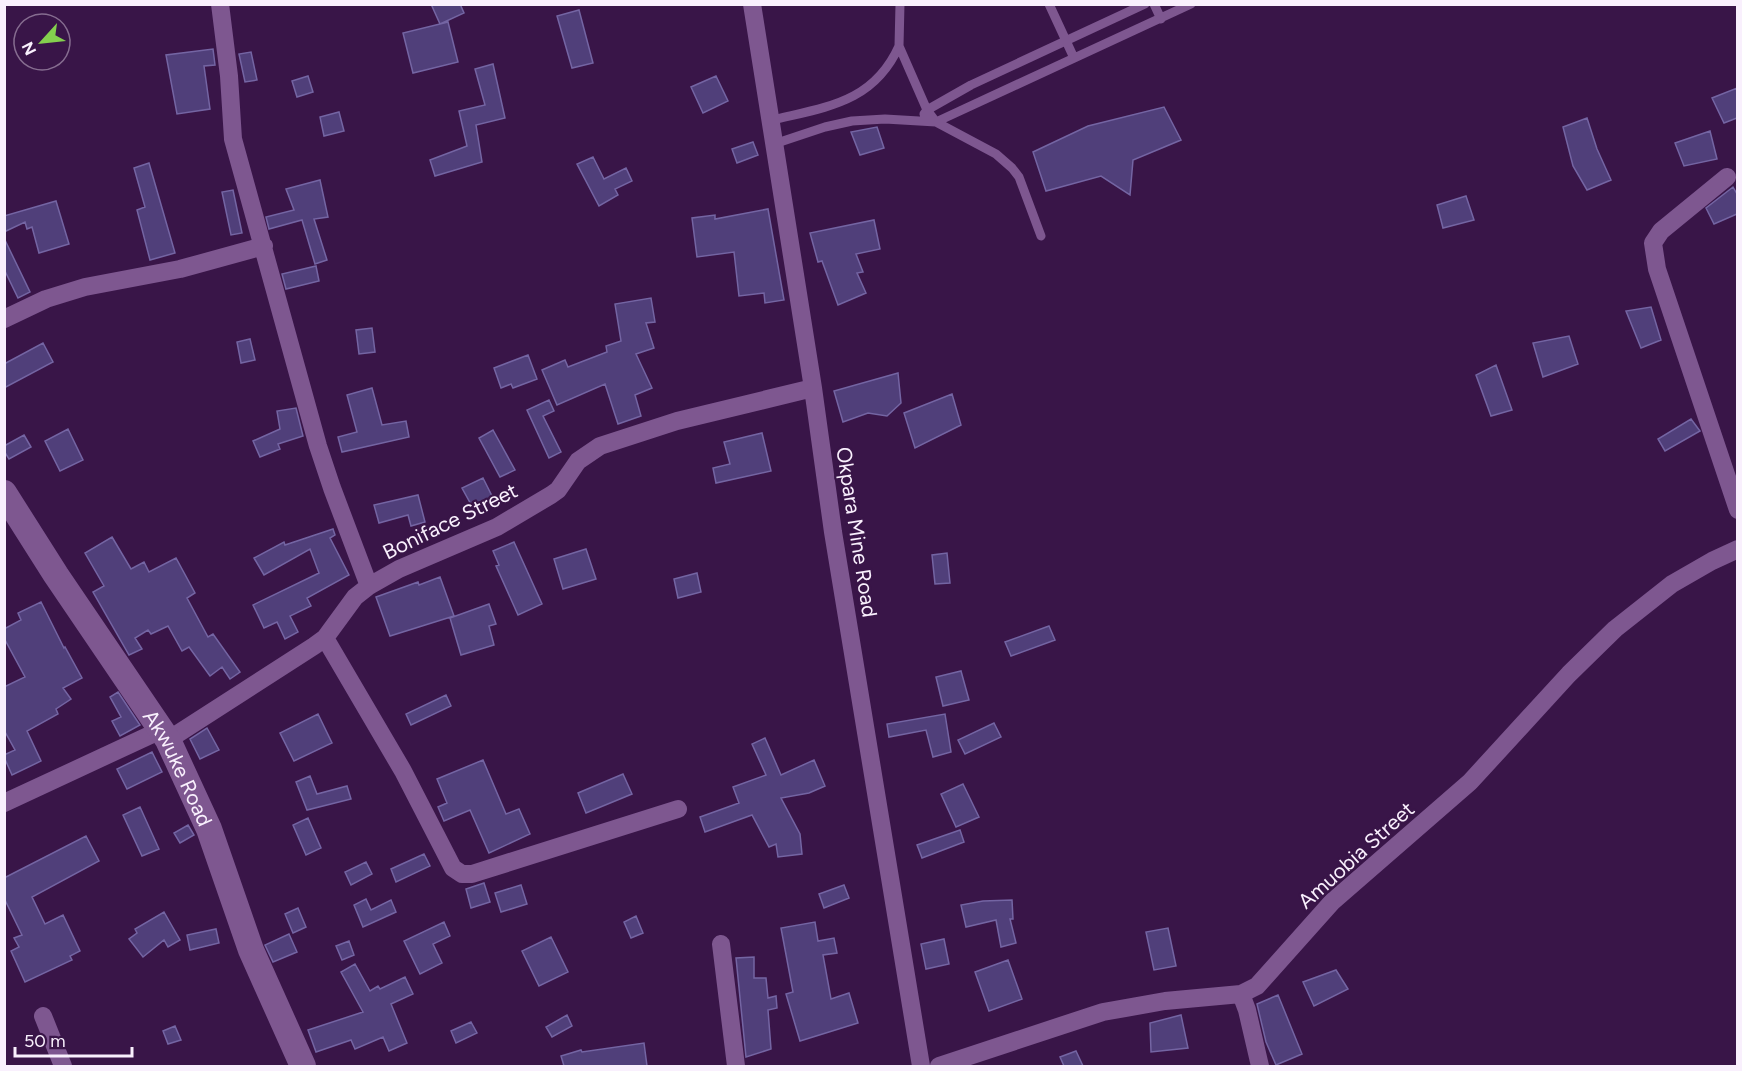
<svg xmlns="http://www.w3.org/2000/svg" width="1742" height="1071" viewBox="0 0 1742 1071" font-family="Figtree,sans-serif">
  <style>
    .building { fill: #503f7a; stroke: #7465a3; stroke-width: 1.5 }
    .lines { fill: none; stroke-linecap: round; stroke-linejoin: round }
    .service { stroke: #7e5790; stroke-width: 9 }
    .minor { stroke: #7e5790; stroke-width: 18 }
    .secondary { stroke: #7e5790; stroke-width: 26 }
    .labels { text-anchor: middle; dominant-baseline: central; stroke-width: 4.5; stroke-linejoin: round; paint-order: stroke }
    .street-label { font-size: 21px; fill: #f9f0fd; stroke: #391548 }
  </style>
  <rect width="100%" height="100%" fill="#391548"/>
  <path class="building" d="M431,4H460L464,13L440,24L448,22L458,62L413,73L403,33L440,24Z
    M579,10L593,63L572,68L557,16Z
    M213,49L215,65L204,66L210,109L177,114L166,55Z
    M251,52L257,80L245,82L239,54Z
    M493,64L505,118L476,125L482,162L435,176L430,160L467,146L459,111L485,105L475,69Z
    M308,76L313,92L297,97L292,81Z
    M716,76L728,101L703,113L691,87Z
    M1737,88V118L1724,123L1712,98Z
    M1164,107L1181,140L1133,160L1130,195L1101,176L1046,191L1033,152L1088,126Z
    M339,112L344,131L324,136L320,117Z
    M1587,118L1597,149L1611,180L1587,190L1573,166L1563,127Z
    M877,127L884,148L860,155L851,132Z
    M1710,131L1717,159L1684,166L1675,143Z
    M753,142L758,155L737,163L732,149Z
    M593,157L604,179L626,168L632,181L615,189L618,195L599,206L577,164Z
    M149,163L175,253L150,260L137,210L145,207L134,168Z
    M320,180L328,217L314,219L327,260L315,264L302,220L269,229L266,217L294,210L286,189Z
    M1733,187L1737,194V214L1714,224L1706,208Z
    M233,190L242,233L231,235L222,192Z
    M1466,196L1474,220L1443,228L1437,205Z
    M56,201L69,244L39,253L32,227L27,229L25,222L4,232V216Z
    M768,209L784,300L765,303L764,293L739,296L734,252L697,257L692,218L715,215V219Z
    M874,220L880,249L856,254L863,272L857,273L866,293L838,305L822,261L818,262L810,233Z
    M4,238L30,292L18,298L4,269Z
    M316,266L319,281L286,289L282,274Z
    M651,298L655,322L646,323L654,348L636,354L652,388L635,395L641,416L618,424L605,384L557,405L542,370L565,360L568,367L607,352L606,346L621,341L615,304Z
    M1651,307L1661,340L1641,348L1626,311Z
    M372,328L375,352L359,354L356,330Z
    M1569,336L1578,364L1543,377L1533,343Z
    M250,339L255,360L241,363L237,342Z
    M43,343L53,362L4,388V364Z
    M528,355L537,379L513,388L511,384L501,388L494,368Z
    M1496,365L1512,410L1491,416L1476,375Z
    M898,373L901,403L887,416L868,413L843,422L834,391Z
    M372,388L382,425L406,421L409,437L342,452L338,437L357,432L347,395Z
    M952,394L961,425L915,448L904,413Z
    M549,400L554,411L543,416L561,452L549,458L527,410Z
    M296,408L303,436L278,444L280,449L260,457L253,441L280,429L277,411Z
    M1691,419L1700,431L1665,451L1658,439Z
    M68,429L83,460L60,471L45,441Z
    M493,430L515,470L500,477L479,438Z
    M762,433L771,471L716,483L713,468L730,464L724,442Z
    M24,435L31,447L9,459L4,451V446Z
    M483,478L493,498L473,508L462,488Z
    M418,495L425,522L411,526L408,515L379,523L374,505Z
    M333,529L335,535L330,538L349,575L307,598L311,606L290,616L298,632L285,639L277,622L264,628L253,605L319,573L310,549L264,575L254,558L284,542L285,545Z
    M112,537L131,569L144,562L149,572L176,558L195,593L187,598L208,637L213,634L240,672L230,679L222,667L210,676L189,647L182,651L168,626L151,634L148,630L135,638L142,649L129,655L93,592L104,586L85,553Z
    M514,542L542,604L518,615L496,566L499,565L493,551Z
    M586,549L596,579L563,589L554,559Z
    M947,553L950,583L935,584L932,555Z
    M697,573L701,592L678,598L674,579Z
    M440,577L454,616L390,636L376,597L418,582L419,585Z
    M41,602L64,648L65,647L82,678L63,688L71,699L56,709L58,714L27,731L41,761L12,775L4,757V755L15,750L4,730V687L25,677L4,638V629L21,620L18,613Z
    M489,604L496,624L489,626L494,645L461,655L450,618Z
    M1049,626L1055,640L1011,656L1005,642Z
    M961,671L969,700L943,706L936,677Z
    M118,692L140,725L120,736L112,721L121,717L110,697Z
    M446,695L451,706L411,725L406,714Z
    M318,714L332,743L294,761L280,733Z
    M945,714L951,752L933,757L926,730L889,737L887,724Z
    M994,723L1001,737L965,754L958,740Z
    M207,728L219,750L200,759L190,739Z
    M765,738L781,775L814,760L825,786L809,793L781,798L800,834L802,854L778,857L776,844L769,847L752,815L705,832L700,817L739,803L733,787L766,775L752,744Z
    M152,752L162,772L127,789L117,769Z
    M483,760L506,814L519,809L530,834L489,853L470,810L444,821L438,807L447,803L437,779Z
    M623,774L632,794L586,813L578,793Z
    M310,776L317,794L347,786L351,799L307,810L296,782Z
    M963,784L979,817L956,827L941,794Z
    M140,807L159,849L142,856L123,815Z
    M308,818L321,848L306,855L293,825Z
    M188,825L194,835L180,843L174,833Z
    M960,830L964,842L922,858L917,845Z
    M86,836L99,861L32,897L45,924L63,915L80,951L70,956L72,960L25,982L11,951L19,947L14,938L22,935L4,898V878Z
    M424,854L430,866L396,882L391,869Z
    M366,862L372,874L351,885L345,872Z
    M484,883L490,902L471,908L466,889Z
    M521,885L527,904L501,912L495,893Z
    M844,885L849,898L824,908L819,894Z
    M366,899L371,910L391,900L396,912L363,927L354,905Z
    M1012,900L1013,919H1010L1016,943L1001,947L996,920L966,927L961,905L983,901Z
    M298,908L306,927L293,933L285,914Z
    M164,912L180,940L168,947L164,940L143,957L129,939L137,933L135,929Z
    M636,916L643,933L631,938L624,922Z
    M444,922L450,936L433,944L442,963L420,974L404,941Z
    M815,922L818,941L834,938L837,953L823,955L831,999L849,993L858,1023L800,1041L786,994L793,992L781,928Z
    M1168,928L1176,966L1154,970L1146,932Z
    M216,929L219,943L190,950L187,935Z
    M289,934L297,952L273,962L265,945Z
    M551,937L568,972L539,986L522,951Z
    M944,939L949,964L926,969L921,944Z
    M349,941L354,955L342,960L336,946Z
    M754,957V978H766L768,998L776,996L777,1008L768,1010L771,1049L746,1057L736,958Z
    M1008,960L1022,999L989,1011L975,972Z
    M355,964L370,991L378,986L380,989L405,977L413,994L391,1004L407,1043L389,1051L383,1037L355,1049L351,1040L316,1052L308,1030L363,1012L341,972Z
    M1336,970L1348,989L1314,1006L1303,982Z
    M1278,995L1302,1054L1276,1065L1266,1042L1257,1004Z
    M567,1015L572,1026L552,1037L546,1027Z
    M1181,1015L1188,1048L1151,1052L1150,1023Z
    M471,1022L477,1033L456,1043L451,1031Z
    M175,1026L181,1040L168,1044L163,1031Z
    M644,1043L647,1066H564L561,1056L581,1050L582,1052Z
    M1076,1051L1083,1066H1064L1060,1057Z"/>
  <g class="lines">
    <path class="service" d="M900,4L899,46L927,110L936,122L996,154L1012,168L1019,177L1041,236
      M1049,4L1074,58
      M1154,4L1161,19
      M924,114L927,110L971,85L1145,4
      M769,121C824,107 873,104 899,46
      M774,144L825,127L852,121L885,119L936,122L1191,4"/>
    <path class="minor" d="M220,4L229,76L233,139L318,446L332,488L369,586
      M752,4L813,388L833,532L921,1066
      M1727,177L1661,231L1653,243L1657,269L1738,510
      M4,319L46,299L85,287L180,269L264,246
      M325,638L403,771L453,868L462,874H472L678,809
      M168,740L314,646L325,638L355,597L369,586L399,569L497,527L551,495L558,490L578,461L600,446L677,421L813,388
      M4,803L161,730
      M721,944L736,1066
      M1241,994L1247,1010L1260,1066
      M43,1016L63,1066
      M939,1066L1103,1012L1165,1001L1241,994L1257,986L1332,902L1470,782L1569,674L1615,629L1672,584L1712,561L1738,549"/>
    <path class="secondary" id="s1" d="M4,493L56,575L168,740L209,829L251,950L303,1066"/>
  </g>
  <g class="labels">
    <g class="street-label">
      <text transform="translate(450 521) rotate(-26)">Boniface Street</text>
      <text transform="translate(857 532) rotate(81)">Okpara Mine Road</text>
      <text stroke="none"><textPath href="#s1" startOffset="326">Akwuke Road</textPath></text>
      <text transform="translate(1356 855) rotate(-42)">Amuobia Street</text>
    </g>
  </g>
  <rect width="1742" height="1071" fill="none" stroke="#f9f0fd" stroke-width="12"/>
  <g transform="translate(42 42) rotate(243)"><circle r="28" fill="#391548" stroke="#866d90" stroke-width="1.5"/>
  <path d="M0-4.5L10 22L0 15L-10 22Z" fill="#84d04e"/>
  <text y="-9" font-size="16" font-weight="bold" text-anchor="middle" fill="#f9f0fd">N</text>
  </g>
  <path d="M15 1047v9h117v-9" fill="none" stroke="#f9f0fd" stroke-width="3"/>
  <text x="24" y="1047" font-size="18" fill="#f9f0fd" stroke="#391548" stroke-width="4.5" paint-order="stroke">50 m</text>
</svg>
